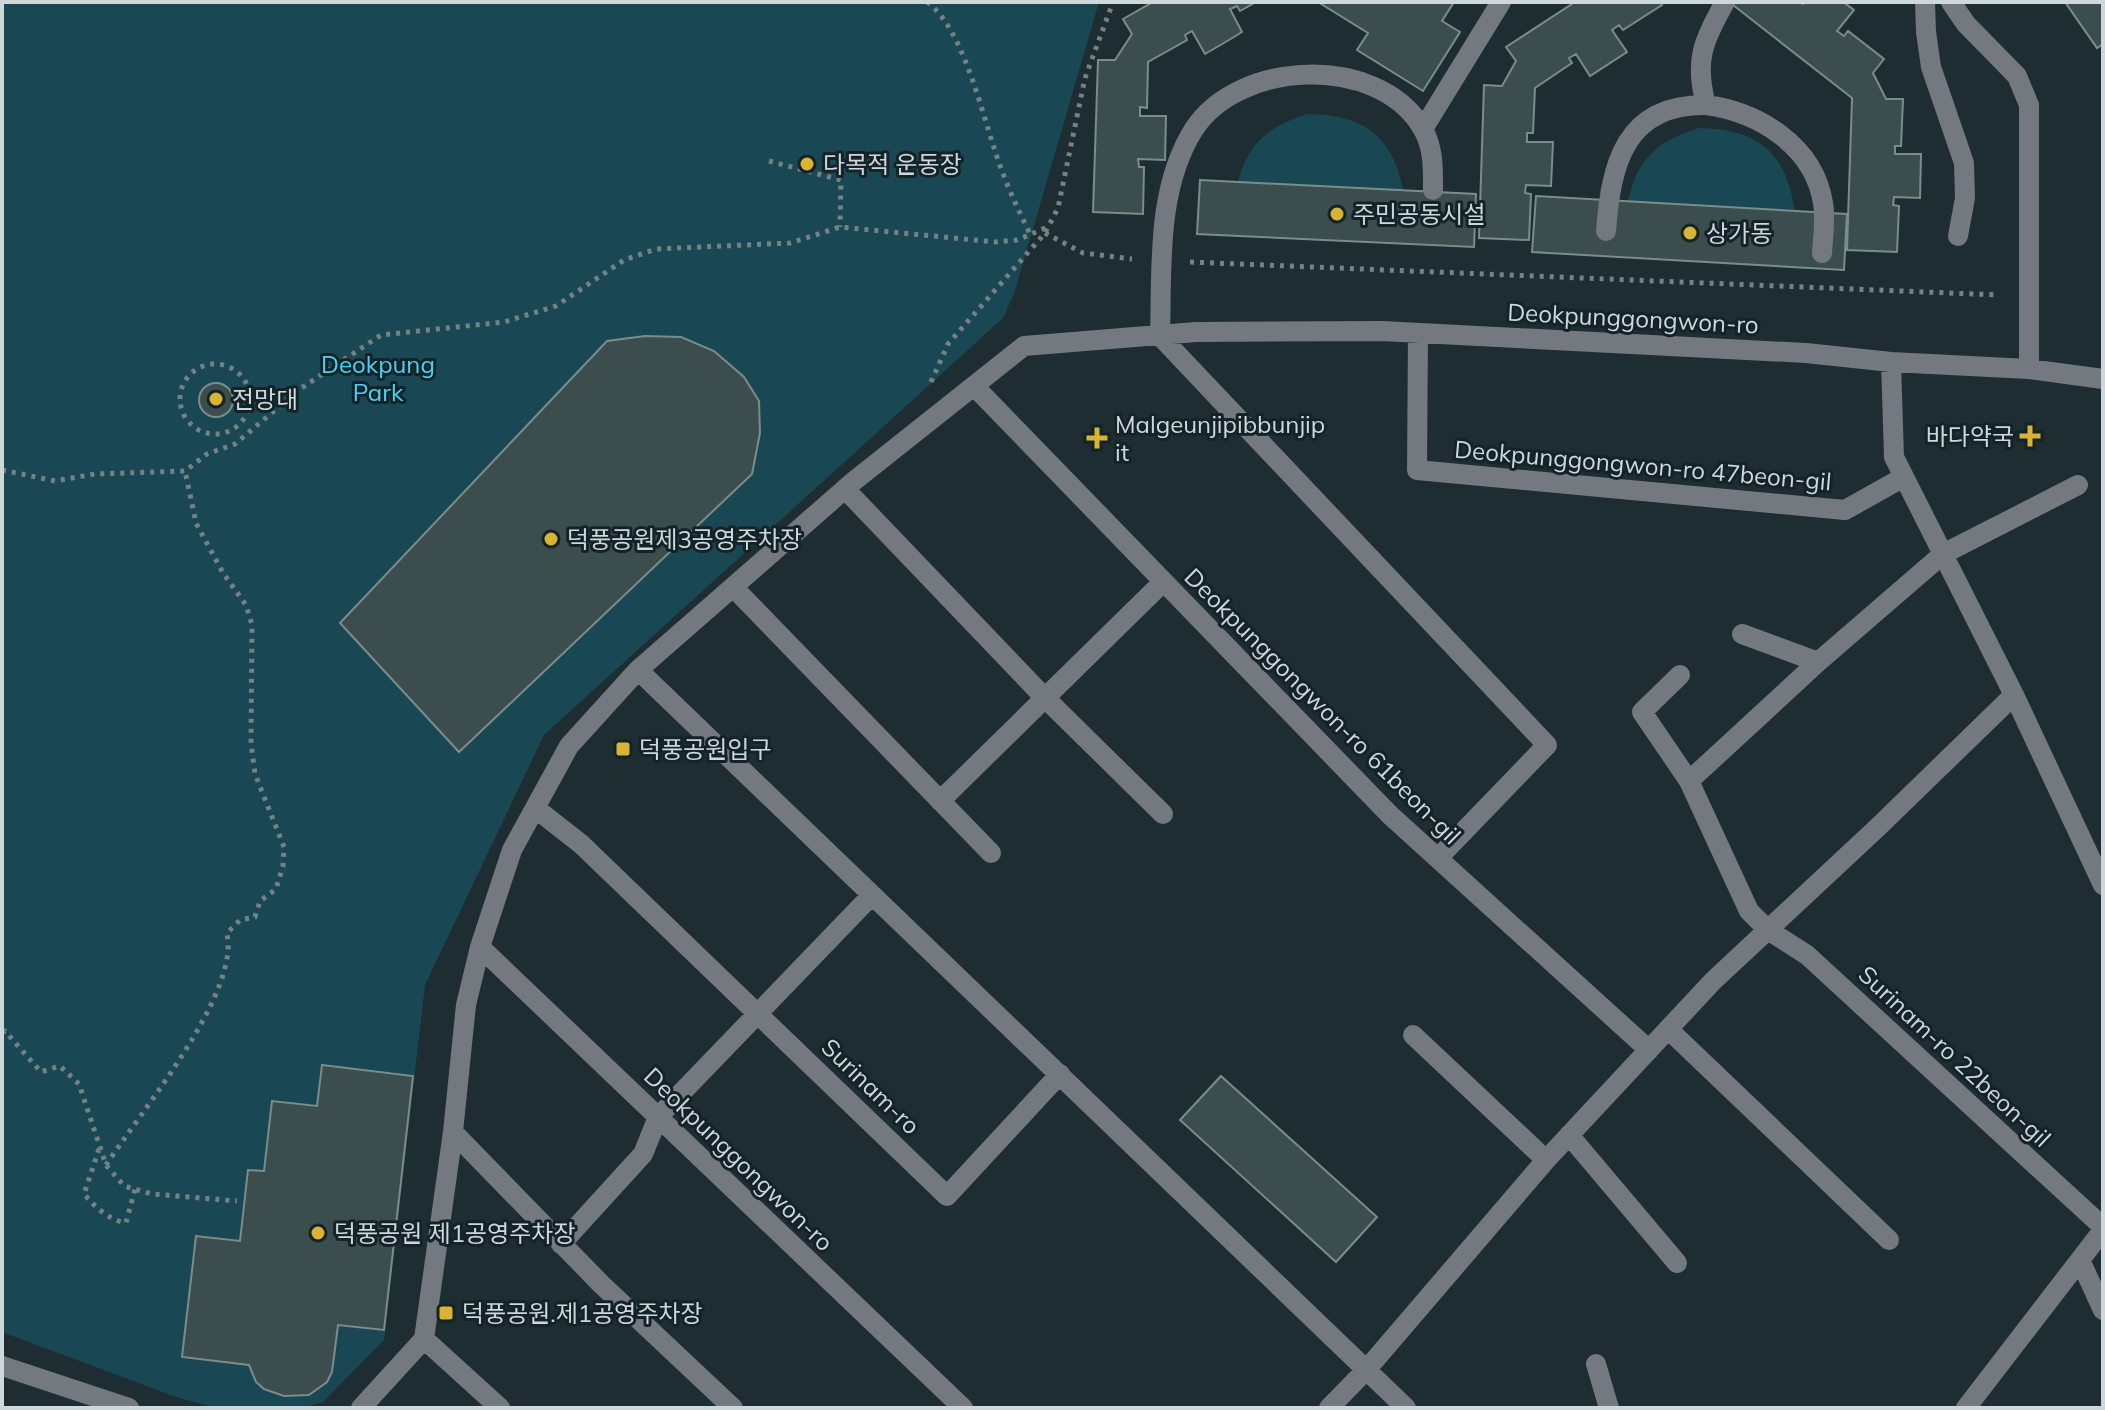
<svg xmlns="http://www.w3.org/2000/svg" width="2105" height="1410" viewBox="0 0 2105 1410" font-family="Mulish,'Noto Sans KR',sans-serif">
  <style>
    .green { fill: #194854 }
    .building { fill: #3b4d4c; stroke: #7a8d8c; stroke-width: 2 }
    .lines { fill: none; stroke-linecap: round; stroke-linejoin: round }
    .path { stroke: #758285; stroke-width: 5; stroke-dasharray: 4 6; stroke-linecap: butt }
    .minor { stroke: #73797e; stroke-width: 20 }
    .poi-dot { fill: #dab333; stroke: #142327; stroke-width: 3 }
    .labels { text-anchor: middle; dominant-baseline: central; stroke-width: 6; stroke-linejoin: round; paint-order: stroke }
    .poi-label { font-size: 24px; fill: #ced7da; stroke: #142327; text-anchor: start }
    .street-label { font-size: 24px; fill: #ced7da; stroke: #142327 }
    .park-label { font-size: 24px; fill: #46d3f7; stroke: #142327 }
  </style>
  <rect width="100%" height="100%" fill="#1d2d31"/>
  <path class="green" d="M2,2H1099L1014,294L1003,318L544,735L425,985L384,1340L323,1402L301,1408H216L176,1397L2,1332Z
    M1307,114C1368,115 1395,138 1405,199L1235,192C1246,147 1262,129 1307,114Z
    M1699,128C1759,129 1787,153 1795,213L1627,204C1638,159 1654,142 1699,128Z"/>
  <path class="building" d="M1153,2H1256L1240,11L1237,6L1230,9L1242,32L1229,40L1205,54L1192,31L1185,35L1187,40L1148,62L1147,108L1140,107V116H1166L1165,160L1138,159L1139,167H1144L1143,214L1093,212L1098,60H1115L1132,34L1123,19Z
    M1318,2H1454L1442,21L1460,32L1423,91L1357,50L1368,33Z
    M1575,2H1660L1662,5L1623,30L1619,25L1612,30L1627,52L1590,76L1576,54L1569,58L1572,63L1535,88L1533,133H1527V142H1553L1551,186L1526,185L1525,193L1531,194L1529,240L1479,238L1484,85L1502,86L1516,61L1506,47Z
    M1736,2H1800L1803,4L1805,2H1843L1854,10L1837,31L1844,36L1848,31L1884,59L1873,73L1886,99H1903L1901,146H1895V154H1921L1920,198L1894,197L1893,205L1899,206L1897,252L1847,250L1852,98L1733,5Z
    M2065,2H2103V44L2097,48Z
    M1200,180L1476,194L1474,247L1197,234Z
    M1536,196L1847,214L1844,270L1532,252Z
    M645,336L681,337L714,351L744,377L759,401L760,433L752,474L459,752L340,623L607,341Z
    M199 400a17 17 0 1 1 34 0a17 17 0 1 1-34 0Z
    M322,1065L413,1076L384,1330L338,1325L332,1372L327,1382L309,1395L284,1396L264,1389L256,1382L249,1365L182,1357L196,1236L240,1241L248,1170L264,1171L272,1101L317,1106Z
    M1221,1076L1377,1217L1336,1262L1180,1120Z"/>
  <g class="lines">
    <path class="path" d="M927,2C966,30 984,125 1002,171C1010,193 1020,213 1030,234
      M769,161L841,180L840,227
      M1045,233L1083,253L1132,259
      M1190,262L1999,295
      M180 399a35 35 0 1 1 70 0a35 35 0 1 1-70 0Z
      M931,382L948,344L1045,233L1058,208L1085,78L1113,2
      M2,470L55,481L95,474L185,471L207,454L235,444L300,389L381,335L504,322L556,306L624,260L656,249L790,243L840,227L995,242L1017,240L1048,227
      M2,1033L5,1031L41,1072L60,1066L79,1084L106,1165L124,1186L152,1194L237,1201
      M99,1149L84,1194C96,1208 108,1219 126,1223L135,1189
      M106,1165C142,1111 217,1020 227,958C229,950 228,941 227,933L240,920L255,917L260,901L276,889L283,866L284,847L255,774L251,743L252,625L246,605L223,573L196,523L185,471"/>
    <path class="minor" d="M1925,2L1926,32L1931,67L1964,163L1965,198L1958,236
      M1951,2L1966,24L2017,76L2029,105V369
      M1706,105C1759,112 1814,146 1823,203C1826,219 1823,236 1822,253
      M1423,129L1501,2
      M1433,190C1433,168 1434,146 1421,126C1376,54 1239,60 1194,129C1156,189 1162,268 1160,336L1547,745L1438,858
      M1606,231C1611,164 1625,104 1706,105C1694,60 1703,42 1725,2
      M1418,333L1417,470L1845,510L1904,477
      M1891,362L1894,457L2014,695L2103,885
      M974,386L1390,815L1649,1050
      M845,489L1044,697L1163,814
      M733,587L991,853
      M1742,634L1818,662
      M638,670L1406,1408
      M1680,675L1642,712L1689,781L1749,911L1768,930L1807,955L2103,1227
      M1689,781L1818,662L1943,554L2078,485
      M940,801L1162,583
      M535,808L581,844L947,1196L1060,1074
      M480,947L963,1408
      M1668,1029L1889,1240
      M1413,1035L1546,1160
      M453,1132L601,1284L733,1408
      M1569,1135L1677,1263
      M561,1244L643,1154L658,1117L872,895
      M2080,1260L2103,1310
      M424,1339L500,1408
      M1596,1364L1609,1408
      M2,1366L129,1408
      M361,1408L424,1339L453,1132L466,1005L480,947L512,850L569,746L638,670L854,481L1024,346L1196,332L1382,331L1806,353L1891,362L2029,369L2103,379
      M1329,1408L1367,1369L1546,1160L1713,981L1877,828L2014,695
      M1966,1408L2103,1230"/>
  </g>
  <g class="poi-dot">
    <circle cx="807" cy="164" r="8"/>
    <circle cx="1337" cy="214" r="8"/>
    <circle cx="1690" cy="233" r="8"/>
    <circle cx="216" cy="399" r="8"/>
    <path d="M2026 424h8v8h8v8h-8v8h-8v-8h-8v-8h8z"/>
    <path d="M1093 426h8v8h8v8h-8v8h-8v-8h-8v-8h8z"/>
    <circle cx="551" cy="539" r="8"/>
    <rect x="615" y="741" width="16" height="16" rx="4"/>
    <circle cx="318" cy="1233" r="8"/>
    <rect x="438" y="1305" width="16" height="16" rx="4"/>
  </g>
  <g class="labels">
    <g class="poi-label">
      <text x="823" y="164">다목적 운동장</text>
      <text x="1353" y="214">주민공동시설</text>
      <text x="1706" y="233">상가동</text>
      <text x="232" y="399">전망대</text>
      <text x="1115" y="424">Malgeunjipibbunjip<tspan x="1115" dy="28">it</tspan></text>
      <text x="2014" y="436" text-anchor="end">바다약국</text>
      <text x="567" y="539">덕풍공원제3공영주차장</text>
      <text x="639" y="749">덕풍공원입구</text>
      <text x="334" y="1233">덕풍공원 제1공영주차장</text>
      <text x="462" y="1313">덕풍공원.제1공영주차장</text>
    </g>
    <g class="street-label">
      <text transform="translate(1633 318) rotate(3)">Deokpunggongwon-ro</text>
      <text transform="translate(1643 465) rotate(5)">Deokpunggongwon-ro 47beon-gil</text>
      <text transform="translate(1323 706) rotate(45)">Deokpunggongwon-ro 61beon-gil</text>
      <text transform="translate(1955 1056) rotate(43)">Surinam-ro 22beon-gil</text>
      <text transform="translate(871 1086) rotate(44)">Surinam-ro</text>
      <text transform="translate(739 1159) rotate(44)">Deokpunggongwon-ro</text>
    </g>
    <g class="park-label">
      <text x="378" y="364">Deokpung<tspan x="378" dy="28">Park</tspan></text>
    </g>
  </g>
  <rect width="2105" height="1410" fill="none" stroke="#ced7da" stroke-width="8"/>
</svg>
